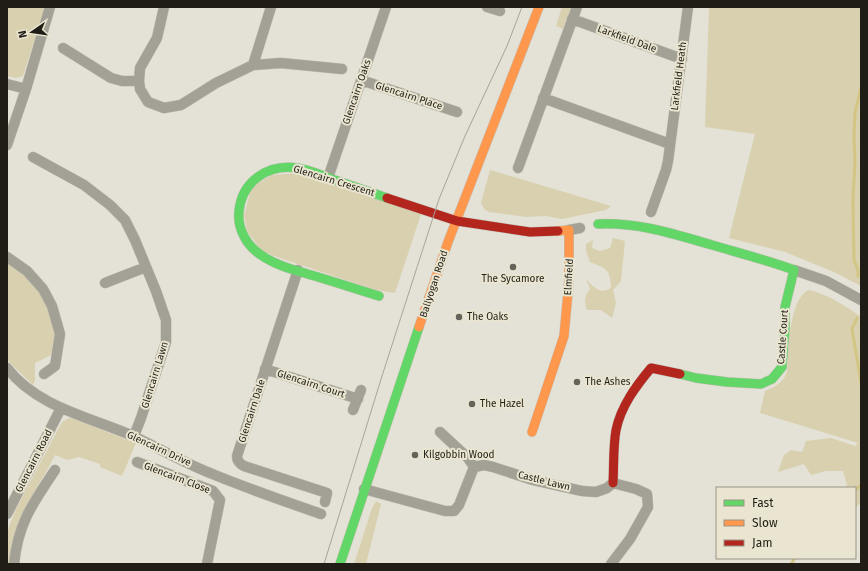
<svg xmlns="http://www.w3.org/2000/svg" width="868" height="571" viewBox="0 0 868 571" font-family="'Fira Sans',sans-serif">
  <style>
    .green { fill: #d8d0ae }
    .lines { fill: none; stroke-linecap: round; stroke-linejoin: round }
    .stream { stroke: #d3c583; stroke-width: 3 }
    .street-casing { stroke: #c0beb4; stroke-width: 11 }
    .fast-casing { stroke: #c0beb4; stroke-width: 10 }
    .slow-casing { stroke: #c0beb4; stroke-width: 10 }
    .jam-casing { stroke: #c0beb4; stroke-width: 10 }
    .street { stroke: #a3a195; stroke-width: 10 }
    .fast { stroke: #63d668; stroke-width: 9 }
    .slow { stroke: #ff974d; stroke-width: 9 }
    .jam { stroke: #b3261e; stroke-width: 9 }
    .tram { stroke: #a6a49a; stroke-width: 1 }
    .poi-dot { fill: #646259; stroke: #eae5d0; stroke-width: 1.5 }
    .labels { text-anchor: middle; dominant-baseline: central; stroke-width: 4; stroke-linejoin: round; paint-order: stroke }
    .street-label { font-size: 10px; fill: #1f1d15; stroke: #eae5d0 }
    .poi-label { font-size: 10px; fill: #1f1d15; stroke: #eae5d0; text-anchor: start }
  </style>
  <rect width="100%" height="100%" fill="#e4e2d6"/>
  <path class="green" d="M7,7H45L23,76L16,78L7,76Z
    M562,7H571L563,29L556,26Z
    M709,7H861V286L834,272L785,252L729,238L755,134L705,127Z
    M490,170L611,206L606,210L562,219L546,216L527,217L489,212L485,210L481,203Z
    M299,173L421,214L395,293L376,290L274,256L261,250L247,231L244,215L251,190L257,184L272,175Z
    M613,238L625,241L621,281L613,290L616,303L612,318L601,310H587C584,301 584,297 590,289L586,279C593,287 601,295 611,288C610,269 607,269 590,262L586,251V244L593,240L592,248L600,251L610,248Z
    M7,263L26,275L46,299L55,334L51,355L35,363V380L33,385L9,362L7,357Z
    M808,290C824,292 847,307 861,317V503L855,508V488H845L847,485L843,471H826L811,475L804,464L778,472L784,455L791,450L802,452L806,441L831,438L855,446L858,443L760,413L765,391C776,386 783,383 787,372C789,350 788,302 808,290Z
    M69,418L74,419L136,443L122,476L100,467V464L79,457L67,460L55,455C46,474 33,491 25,510C18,523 14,549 10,564H7V532L16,509L62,422Z
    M376,501L381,504L366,564H354L372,508Z"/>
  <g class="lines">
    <path class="stream" d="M858,276V270L854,260L853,200L855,161L854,137L855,113L861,88
      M857,318L852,329L861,383
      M855,490L861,485
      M791,564L795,558"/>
    <g class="street-casing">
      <path id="street" d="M164,7L157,38L140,68L139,81L140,89L148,102L164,108L181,105L216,83L253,65L271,7
        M487,7L500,11
        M572,19L682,59
        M63,48L111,78L122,81H139
        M253,65L281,63L342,69
        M361,80L457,112
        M7,84L26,89
        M543,98L670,144
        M7,145L26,89L50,7
        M33,157L84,185L110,205L125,220L135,240L156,291L166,320V342L141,418L134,436
        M518,168L577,7
        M328,178L386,7
        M651,212L666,170L668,161L688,7
        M569,230L580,228
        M7,257L27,271L43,289L52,306L60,334L55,366L44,374
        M298,270L237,456C237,461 240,464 244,466L327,493L325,502
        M794,270L826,281L861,300
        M105,283L146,267
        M7,368C37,407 90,417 133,436C159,448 184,463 210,473C246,488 284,501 321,514
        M265,369L358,399
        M353,410L361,390
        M440,432L468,458L474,467
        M137,462L213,491L220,500L207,564
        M364,489L445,511H454L459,505L474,467L484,465L493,467L533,480L582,491L596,492L607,488L613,483L636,489L647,494L648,507L630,539L611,564
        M7,514L61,408
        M14,564C18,523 33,503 55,470"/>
    </g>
    <g class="fast-casing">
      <path id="fast" d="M598,224C638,222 674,234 712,245C739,253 767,260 794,270L785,307V329L782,367L772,379L761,384L727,382L696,378L680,374
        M379,296C359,290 338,283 318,277C299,271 278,267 261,255C247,246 237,229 239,211C242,181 268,164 297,168C311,170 325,177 338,181C354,187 371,192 387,198
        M340,564L419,327"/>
    </g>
    <g class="slow-casing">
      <path id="slow" d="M419,327L448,242L539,7
        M532,432L564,336L569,281V230L558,231"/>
    </g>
    <g class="jam-casing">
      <path id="jam" d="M387,198L457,221L530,232L558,231
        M613,483C614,465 613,447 616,430C621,406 636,386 651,368L680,374"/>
    </g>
    <use href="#street" class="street"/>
    <use href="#fast" class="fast"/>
    <use href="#slow" class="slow"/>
    <use href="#jam" class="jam"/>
    <path class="tram" d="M324,564L382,376L439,199L465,136L507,46L522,7"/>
  </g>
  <g class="poi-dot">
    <circle cx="513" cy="267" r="4"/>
    <circle cx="459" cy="317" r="4"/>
    <circle cx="577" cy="382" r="4"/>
    <circle cx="472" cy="404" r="4"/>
    <circle cx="415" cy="455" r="4"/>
  </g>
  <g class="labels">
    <g class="street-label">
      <text transform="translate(627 39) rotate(20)">Larkfield Dale</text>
      <text transform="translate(679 76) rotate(-83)">Larkfield Heath</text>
      <text transform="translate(357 92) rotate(-71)">Glencairn Oaks</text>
      <text transform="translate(409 96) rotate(18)">Glencairn Place</text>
      <text transform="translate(334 181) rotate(17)">Glencairn Crescent</text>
      <text transform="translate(569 277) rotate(-87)">Elmfield</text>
      <text transform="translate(434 284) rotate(-72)">Ballyogan Road</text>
      <text transform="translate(783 337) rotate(-86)">Castle Court</text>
      <text transform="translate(155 375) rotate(-73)">Glencairn Lawn</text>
      <text transform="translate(311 384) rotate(18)">Glencairn Court</text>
      <text transform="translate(252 411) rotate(-72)">Glencairn Dale</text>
      <text transform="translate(159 449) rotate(25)">Glencairn Drive</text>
      <text transform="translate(34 461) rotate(-63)">Glencairn Road</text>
      <text transform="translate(177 478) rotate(21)">Glencairn Close</text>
      <text transform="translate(544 481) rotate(14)">Castle Lawn</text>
    </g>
    <g class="poi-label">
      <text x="513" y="279" text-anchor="middle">The Sycamore</text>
      <text x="467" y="317">The Oaks</text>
      <text x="585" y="382">The Ashes</text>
      <text x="480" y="404">The Hazel</text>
      <text x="423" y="455">Kilgobbin Wood</text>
    </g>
  </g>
  <rect width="868" height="571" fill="none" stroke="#1f1d15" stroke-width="16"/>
  <rect x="716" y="487" width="140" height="72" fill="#eae5d0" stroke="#999585"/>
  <rect x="724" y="500" width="20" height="6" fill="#63d668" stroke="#999585"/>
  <text x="752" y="507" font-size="12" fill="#1f1d15">Fast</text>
  <rect x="724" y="520" width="20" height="6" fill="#ff974d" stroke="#999585"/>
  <text x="752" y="527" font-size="12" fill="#1f1d15">Slow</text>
  <rect x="724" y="540" width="20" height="6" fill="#b3261e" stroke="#999585"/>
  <text x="752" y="547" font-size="12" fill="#1f1d15">Jam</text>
  <g transform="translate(32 32) rotate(257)" stroke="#eae5d0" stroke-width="3" paint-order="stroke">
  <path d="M0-3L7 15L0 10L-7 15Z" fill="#1f1d15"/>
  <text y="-6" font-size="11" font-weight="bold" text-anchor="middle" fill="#1f1d15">N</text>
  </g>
</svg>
